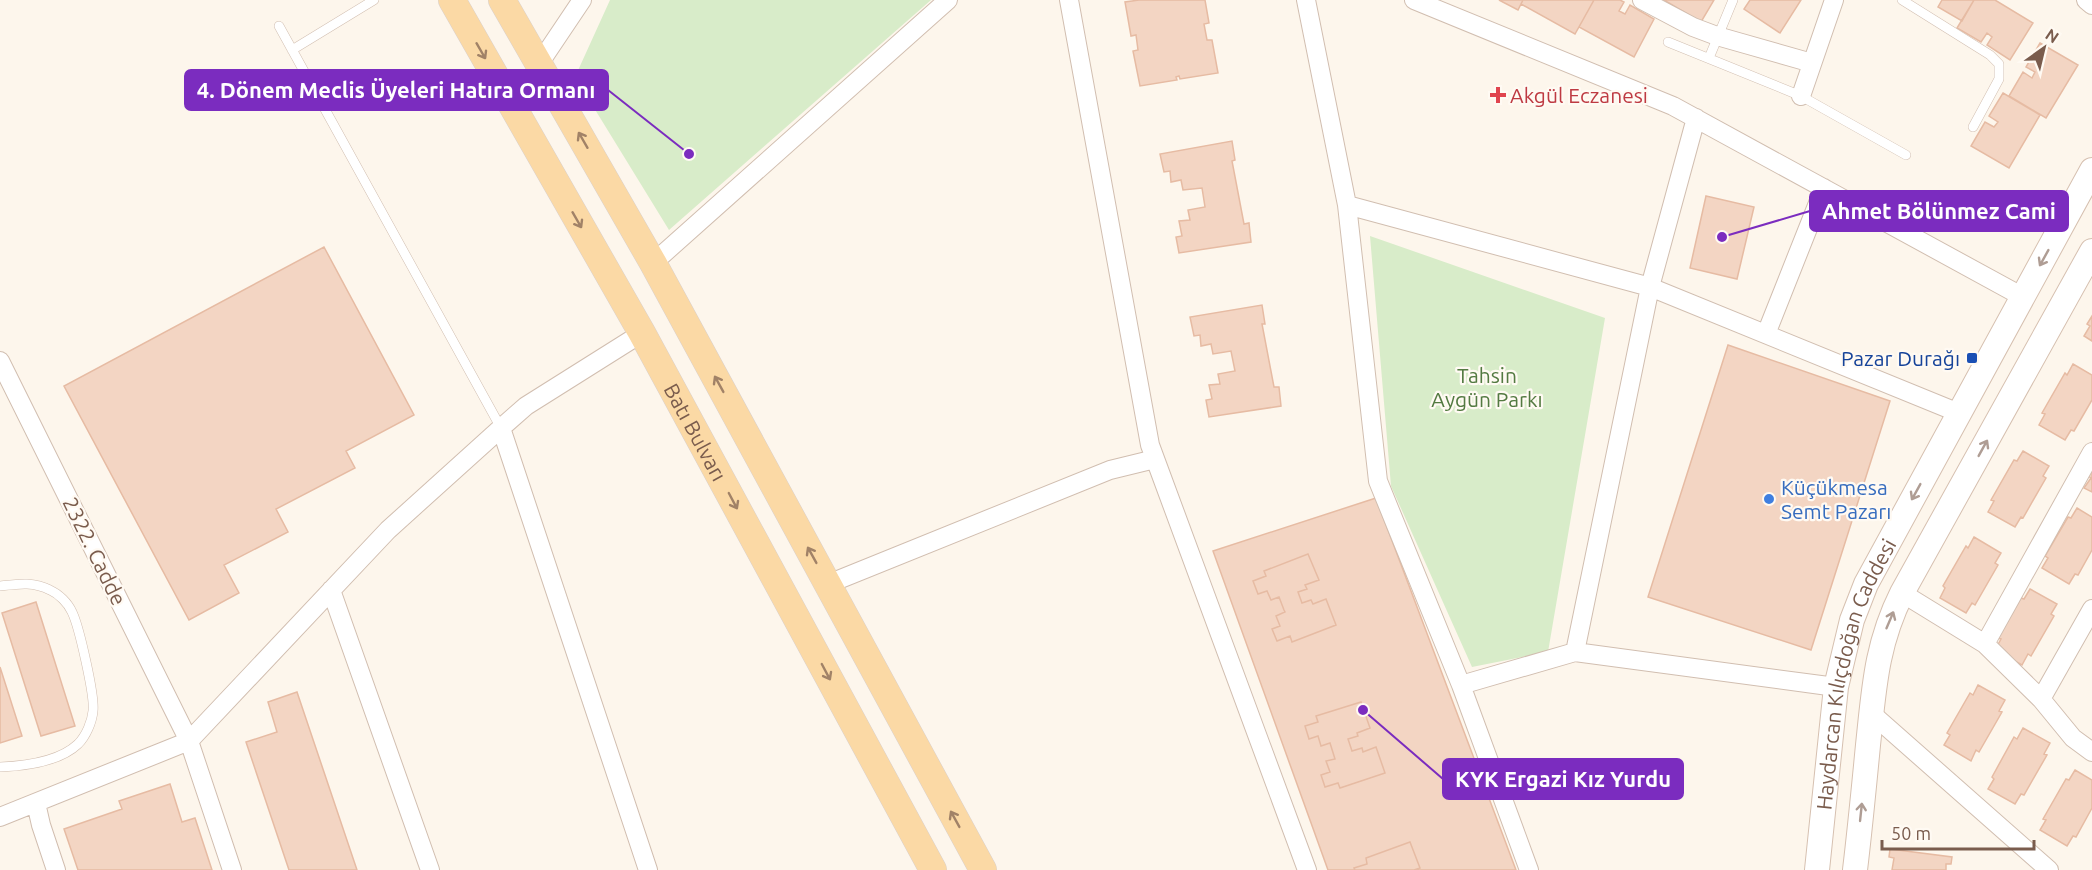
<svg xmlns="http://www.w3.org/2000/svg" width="2092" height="870" viewBox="0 0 2092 870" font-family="Ubuntu,sans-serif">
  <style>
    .green { fill: #d8ecc9 }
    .building { fill: #f3d5c3; stroke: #e6bba3; stroke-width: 1.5 }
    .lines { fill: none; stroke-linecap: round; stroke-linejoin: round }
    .lane-casing { stroke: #d1beb0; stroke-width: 10 }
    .street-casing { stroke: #d1beb0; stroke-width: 20 }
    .secondary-casing { stroke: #d6c0b0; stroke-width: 26 }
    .primary-casing { stroke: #dad1cd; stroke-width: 28 }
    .lane { stroke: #fff; stroke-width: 9 }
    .street { stroke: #fff; stroke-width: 18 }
    .secondary { stroke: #fff; stroke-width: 24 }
    .primary { stroke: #fbd9a5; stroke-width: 27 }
    .oneway { stroke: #a18267 }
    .oneway2 { stroke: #af9d94 }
    .health-dot { fill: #e0444e; stroke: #fffaf3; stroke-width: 2 }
    .transit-dot { fill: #1a4fb4; stroke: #fffaf3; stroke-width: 2 }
    .shop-dot { fill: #3f7fe0; stroke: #fffaf3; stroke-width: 2 }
    .labels { text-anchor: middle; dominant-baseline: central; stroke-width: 4.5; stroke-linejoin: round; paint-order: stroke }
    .health-label { font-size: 21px; fill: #be3a42; stroke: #fffaf3; text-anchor: start }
    .transit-label { font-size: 21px; fill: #164399; stroke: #fffaf3; text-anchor: end }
    .park-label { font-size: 21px; fill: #537a41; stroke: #fffaf3 }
    .street-label { font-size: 21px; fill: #7a5c4d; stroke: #fffaf3 }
    .shop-label { font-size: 21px; fill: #366cbe; stroke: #fffaf3; text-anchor: start }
    .leader { fill: none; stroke: #7b2cbf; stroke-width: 2 }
    .callout-dot { fill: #7b2cbf; stroke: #fffaf3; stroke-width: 2 }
    .callout { fill: #7b2cbf; stroke: #7b2cbf; stroke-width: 2 }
    .callout-label { font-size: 22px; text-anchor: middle; font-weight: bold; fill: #fff }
  </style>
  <rect width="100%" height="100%" fill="#fdf6ec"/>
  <path class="green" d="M610,0H931L669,230L575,77Z
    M1370,236L1605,318L1548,652L1472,667L1391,486Z"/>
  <path class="building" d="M1139,0H1205L1209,23L1204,24L1207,40H1212L1218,73L1180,79L1179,76L1176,77L1177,80L1140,86L1133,51L1138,50L1136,35L1131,36L1125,2Z
    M1499,0H1523L1518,10Z
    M1523,0H1594L1575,34L1521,4Z
    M1594,0H1620L1624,2L1619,11L1625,14L1630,5L1654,19L1634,57L1579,27Z
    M1664,0H1714L1701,22Z
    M1750,0H1801L1780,33L1744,9Z
    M1942,0H1974L1962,21L1938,7Z
    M1974,0H1995L2033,23L2010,60L1987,45L1992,37L1987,33L1981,42L1957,28Z
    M2040,43L2078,65L2046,118L2009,96L2023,72L2032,78L2035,72L2026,67Z
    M2003,93L2040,115L2009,168L1971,146L1985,122L1994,127L1998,122L1989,116Z
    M1232,141L1235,160L1232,161L1244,224L1249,223L1251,242L1179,253L1176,237L1182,236L1179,221L1190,220L1188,210L1205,207L1202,188L1183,190L1181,180L1171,182L1170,171L1164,172L1160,154Z
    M1706,196L1754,207L1737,279L1690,268Z
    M324,247L414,415L346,451L355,468L276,509L288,532L224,565L239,593L189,620L64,386Z
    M1262,305L1265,324H1262L1274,387H1279L1281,406L1209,417L1206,400L1212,399L1209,385L1220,384L1218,374L1235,371L1231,351L1213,354L1211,344L1201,346L1200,335L1194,336L1190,317Z
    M2092,316V341L2084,336L2090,326L2087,324Z
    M1728,345L1890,401L1811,650L1648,597Z
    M2073,364L2092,375V400L2074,431L2071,430L2065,440L2039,425L2045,414L2042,413L2065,373L2067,375Z
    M2023,451L2049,466L2043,476L2046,478L2023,518L2021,517L2015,527L1988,512L1994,501L1991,500L2014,460L2017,461Z
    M2092,468V492L2084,488L2091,478L2088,476Z
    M1376,498L1516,870H1328L1213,551Z
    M2077,508L2092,517V550L2078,575L2075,574L2069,584L2042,568L2048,558L2045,556L2068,517L2071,518Z
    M1974,537L2001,553L1995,563L1998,565L1975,605L1972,603L1966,613L1940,598L1945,588L1943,586L1966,546L1968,548Z
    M1308,554L1319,580L1305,585L1307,589L1298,592L1302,603L1311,600L1313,604L1326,599L1336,625L1292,642L1290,636L1277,641L1272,629L1280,626L1276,616L1285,612L1284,610L1279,597L1271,600L1267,591L1258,594L1253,581L1266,576L1264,571Z
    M2030,589L2057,604L2051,614L2054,616L2031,656L2028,654L2022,665L1995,650L2001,639L1998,638L2021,598L2024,599Z
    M36,602L75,726L41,736L2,613Z
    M0,667L22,736L0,743Z
    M1978,685L2005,700L1999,711L2002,712L1979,752L1976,750L1971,761L1944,745L1950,735L1947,733L1970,693L1973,695Z
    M297,692L357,870H289L246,742L277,732L268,702Z
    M1361,702L1370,728L1357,733L1358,736L1348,739L1352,751L1362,748L1363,752L1376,747L1385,773L1340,788L1338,783L1325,787L1321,775L1330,772L1326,761L1335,759L1330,743L1321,746L1318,736L1309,739L1305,726L1318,722L1316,716Z
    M2023,728L2050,743L2044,754L2047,755L2024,795L2021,794L2015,804L1988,789L1994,779L1992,777L2014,737L2017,739Z
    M2075,770L2092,780V808L2076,837L2073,836L2067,846L2040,830L2046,820L2043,819L2066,779L2069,780Z
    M170,784L182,822L195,818L212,870H78L64,829L122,809L119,801Z
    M1410,842L1420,868L1414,870H1355L1354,868L1367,864L1366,858Z
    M1890,849L1952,857L1951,864H1946V870H1892L1894,858L1889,857Z"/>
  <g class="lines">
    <g class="lane-casing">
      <path id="lane" d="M1902,0L1990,55L1999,64V79L1973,127
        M279,26L501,428
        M1668,42L1801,96L1906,155
        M292,50L374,0
        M1709,58L1733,0
        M0,586C17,584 33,581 50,590C59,594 68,603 72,612C79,626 95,696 93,711C92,722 86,736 78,744C59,762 25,766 0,767"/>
    </g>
    <g class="street-casing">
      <path id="street" d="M1069,0L1150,445L1307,870
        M1306,0L1347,205L1378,481L1461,685L1529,870
        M1414,0L1673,106L2023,297
        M1642,0L1693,27L1717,36L1812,63
        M2086,0L2092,5
        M539,64L582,0
        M1801,96L1834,0
        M1347,205L1650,287L1959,413
        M653,263L948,0
        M1766,334L1824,188
        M0,361L189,741L232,870
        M501,428L648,870
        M828,584L1110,470L1155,459
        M331,590L430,870
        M1902,593L1985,644L2092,452
        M2092,609L2041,699L2073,738L2092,752
        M1985,644L2041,699
        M1575,652L1650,287L1696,118
        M1461,685L1575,652L1836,687
        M1871,713L2049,870
        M36,803L41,825L56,870
        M0,817L189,741L388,530L501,428L526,406L642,333"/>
    </g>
    <g class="secondary-casing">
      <g id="secondary">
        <path id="s1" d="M1817,870L1836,687L1852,620L1866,584L2092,170"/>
        <path d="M1855,870C1860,828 1864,787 1868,745C1874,689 1876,645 1902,593L2092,251"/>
      </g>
    </g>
    <g class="primary-casing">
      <g id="primary">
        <path id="s2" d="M452,0L642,333L933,870"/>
        <path d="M502,0L653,263L983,870"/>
      </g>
    </g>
    <use href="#lane" class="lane"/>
    <use href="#street" class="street"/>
    <use href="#secondary" class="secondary"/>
    <use href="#primary" class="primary"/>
  </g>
  <defs><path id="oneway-shaft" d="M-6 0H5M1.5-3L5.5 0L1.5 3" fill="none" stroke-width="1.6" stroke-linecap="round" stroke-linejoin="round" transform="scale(1.5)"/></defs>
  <g class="oneway">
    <use href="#oneway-shaft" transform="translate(481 51) rotate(60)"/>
    <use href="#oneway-shaft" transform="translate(583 140) rotate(-120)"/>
    <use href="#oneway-shaft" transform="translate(577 220) rotate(60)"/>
    <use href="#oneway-shaft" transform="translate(719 384) rotate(-119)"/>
    <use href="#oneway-shaft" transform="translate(733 501) rotate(62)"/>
    <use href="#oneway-shaft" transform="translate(812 555) rotate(-119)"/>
    <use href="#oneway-shaft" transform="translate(826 672) rotate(62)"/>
    <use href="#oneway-shaft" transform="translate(955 819) rotate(-119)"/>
  </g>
  <g class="oneway2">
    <use href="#oneway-shaft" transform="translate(2044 258) rotate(119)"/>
    <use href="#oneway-shaft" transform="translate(1983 448) rotate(-61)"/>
    <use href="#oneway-shaft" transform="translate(1916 492) rotate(119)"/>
    <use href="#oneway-shaft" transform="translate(1890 620) rotate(-67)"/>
    <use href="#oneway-shaft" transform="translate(1861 812) rotate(-84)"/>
  </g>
  <path class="health-dot" d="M1495 86h6v6h6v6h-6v6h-6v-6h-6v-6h6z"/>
  <rect class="transit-dot" x="1966" y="352" width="12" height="12" rx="3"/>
  <circle class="shop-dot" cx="1769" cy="499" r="6"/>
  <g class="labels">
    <g class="health-label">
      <text x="1510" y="95">Akgül Eczanesi</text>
    </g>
    <g class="transit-label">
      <text x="1960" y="358">Pazar Durağı</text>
    </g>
    <g class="park-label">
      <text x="1487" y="375">Tahsin<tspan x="1487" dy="24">Aygün Parkı</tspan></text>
    </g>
    <g class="street-label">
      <text stroke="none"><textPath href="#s2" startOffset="496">Batı Bulvarı</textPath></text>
      <text transform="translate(95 551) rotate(64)">2322. Cadde</text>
      <text stroke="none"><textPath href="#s1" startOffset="201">Haydarcan Kılıçdoğan Caddesi</textPath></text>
    </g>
    <g class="shop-label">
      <text x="1781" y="487">Küçükmesa<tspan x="1781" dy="24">Semt Pazarı</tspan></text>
    </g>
  </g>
  <path class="leader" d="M689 154L608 90M1722 237L1810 211M1363 710L1443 779"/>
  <g class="callout-dot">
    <circle cx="689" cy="154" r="6"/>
    <circle cx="1722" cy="237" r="6"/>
    <circle cx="1363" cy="710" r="6"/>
  </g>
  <g class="callout">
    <rect x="185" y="70" width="423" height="40" rx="6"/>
    <rect x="1810" y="191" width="258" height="40" rx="6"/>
    <rect x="1443" y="759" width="240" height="40" rx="6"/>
  </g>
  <g class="callout-label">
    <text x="396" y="98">4. Dönem Meclis Üyeleri Hatıra Ormanı</text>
    <text x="1939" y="219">Ahmet Bölünmez Cami</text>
    <text x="1563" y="787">KYK Ergazi Kız Yurdu</text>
  </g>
  <g transform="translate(2044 48) rotate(34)" stroke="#fffaf3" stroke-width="4.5" paint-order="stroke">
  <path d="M0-4.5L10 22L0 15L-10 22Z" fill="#7a5c4d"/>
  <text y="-9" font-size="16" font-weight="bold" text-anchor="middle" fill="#7a5c4d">N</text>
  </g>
  <path d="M1882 840v9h152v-9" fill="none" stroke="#7a5c4d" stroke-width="3"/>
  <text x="1891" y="840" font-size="18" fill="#7a5c4d" stroke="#fffaf3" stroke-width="4.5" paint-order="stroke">50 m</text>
</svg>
